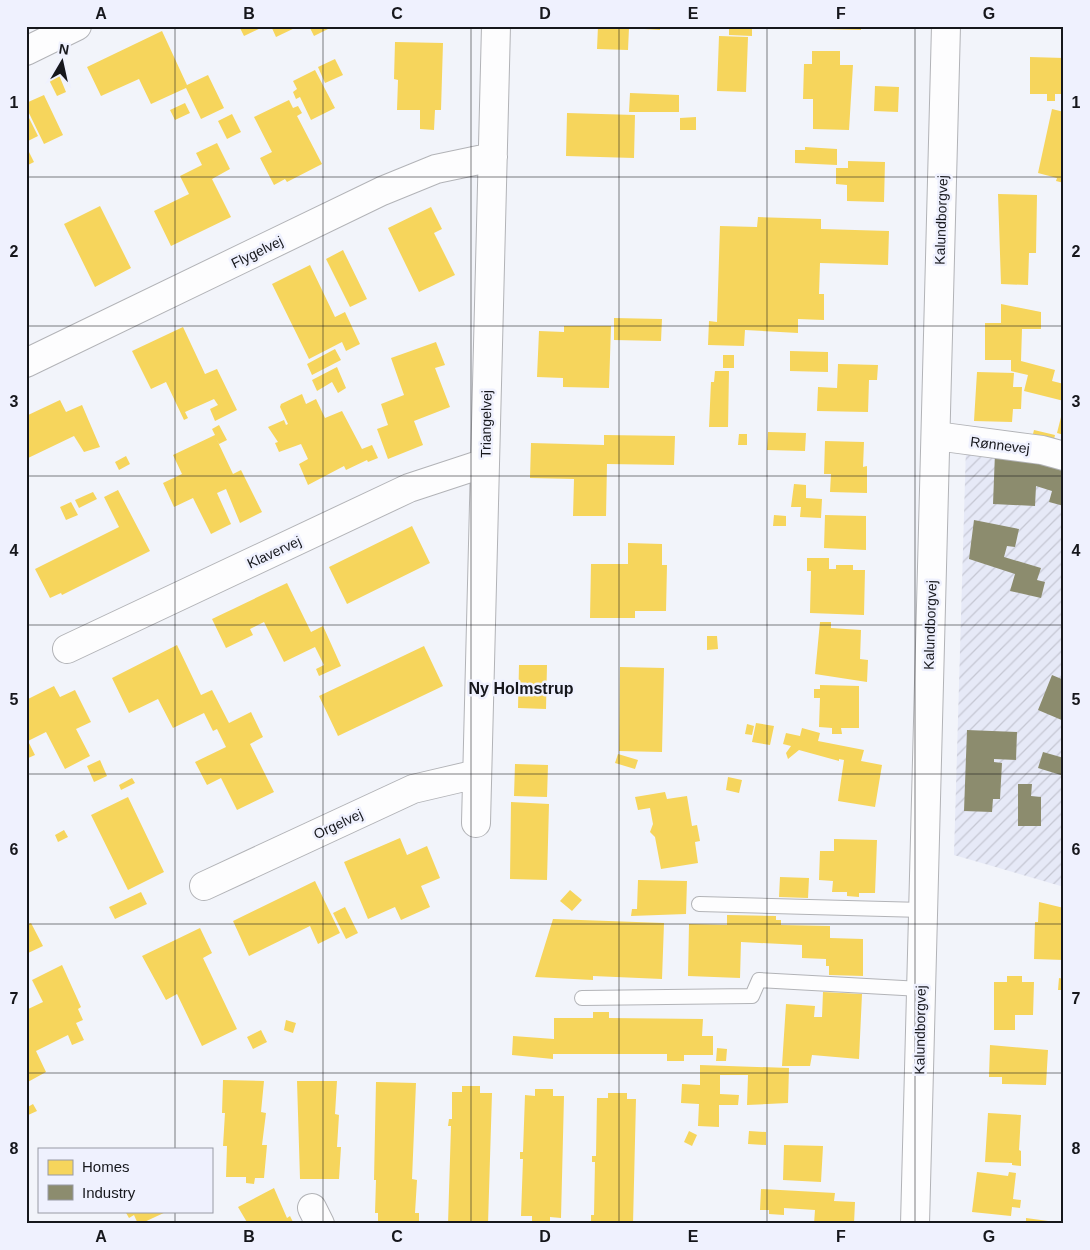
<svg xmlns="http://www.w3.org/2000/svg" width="1090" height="1250" viewBox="0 0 1090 1250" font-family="Helvetica,sans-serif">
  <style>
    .industrial { fill: url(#industrial-furrows) }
    .homes { fill: #f6d55c }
    .industry { fill: #8c8c6e }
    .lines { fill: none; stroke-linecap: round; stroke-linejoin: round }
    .lane-casing { stroke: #b2b3b7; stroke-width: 16 }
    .street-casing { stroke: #b2b3b7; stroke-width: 30 }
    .secondary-casing { stroke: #b2b3b7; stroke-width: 30 }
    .lane { stroke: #fdfdfe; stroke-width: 14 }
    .street { stroke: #fdfdfe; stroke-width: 28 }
    .secondary { stroke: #fdfdfe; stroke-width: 28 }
    .grid { fill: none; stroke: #16171c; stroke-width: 1; stroke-opacity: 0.55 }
    .labels { text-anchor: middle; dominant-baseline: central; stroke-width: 5; stroke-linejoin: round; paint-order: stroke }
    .street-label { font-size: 14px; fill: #16171c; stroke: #eff1fe }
    .quarter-label { font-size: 16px; font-weight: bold; fill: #16171c; stroke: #eff1fe }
    .neatline { fill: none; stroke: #16171c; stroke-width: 2 }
    .grid-label { font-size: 16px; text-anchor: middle; font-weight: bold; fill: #16171c }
  </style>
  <defs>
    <pattern id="industrial-furrows" width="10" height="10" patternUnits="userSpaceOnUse" patternTransform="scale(1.25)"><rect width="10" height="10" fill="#e6e9f7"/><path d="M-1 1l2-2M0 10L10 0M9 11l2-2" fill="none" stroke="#c5c7d3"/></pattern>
  </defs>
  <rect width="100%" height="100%" fill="#f2f4fa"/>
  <path class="industrial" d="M966,447L1064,461V887L954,855Z"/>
  <path class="homes" d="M239,26H265L244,36Z
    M271,26H299L276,37Z
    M309,26H334L314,36Z
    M598,26H660V30L629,28L628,50L597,49Z
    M729,26H757L756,29H752V36L729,35Z
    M792,26H861V30L792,28Z
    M162,31L187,85L208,75L224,108L201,119L186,88L151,104L139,79L101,96L87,67Z
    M719,36L748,37L746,92L717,91Z
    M395,42L443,43L441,110H435L434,130L420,129V110H397L398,80L394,79Z
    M812,51H840V65H853L849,130L813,129V99H803L804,64H812Z
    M1030,57L1064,58V94H1055V101H1047V94H1030Z
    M335,59L343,75L325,83L318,67Z
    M315,70L335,108L311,120L300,97L296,99L293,92L297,89L293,81Z
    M59,75L66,92L57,96L49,80Z
    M875,86L899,87L898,112L874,111Z
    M630,93L679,95V112H629Z
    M44,95L63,135L44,144L26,107V103Z
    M289,100L293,108L298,106L302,113L297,116L322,164L287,182L285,179L274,185L260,158L272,152L254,117Z
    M185,103L190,113L175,120L170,110Z
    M1052,109L1064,112V183L1056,181L1057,178L1038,173Z
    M26,112L38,136L26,142Z
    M567,113L635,115L634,158L566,156Z
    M232,114L241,132L227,139L218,121Z
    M696,117V130H680V118Z
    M217,143L230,169L212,179L231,217L171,246L154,211L189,194L180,176L202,165L196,153Z
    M26,146L34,162L26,166Z
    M805,147L837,149V165L795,163V150H805Z
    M848,161L885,162L884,202L847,201V185L836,184V168H848Z
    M998,194L1037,195L1036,253H1029L1028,285L1001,284Z
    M100,206L131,268L95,287L64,224Z
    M431,207L442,229L434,233L455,275L419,292L388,228Z
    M758,217L821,219V229L889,231L888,265L820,263L819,294H824V320L798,319V333L745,330L744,346L708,345L709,321L717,322L720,226L757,227Z
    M343,250L367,299L350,307L326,259Z
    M310,265L335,317L345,312L360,344L346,351L342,342L309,359L272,284Z
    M1001,304L1041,312V329H1022L1021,361L1055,370L1052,381L1064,384V401L1024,391L1028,375L1011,371V360H985V323H1001Z
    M614,318L662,319L661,341L614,340Z
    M564,326H611L609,388L563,387V378L537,377L539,331L564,332Z
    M183,327L205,374L217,369L237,410L215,421L210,409L218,405L214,399L185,412L188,418L184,420L166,382L151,389L132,351Z
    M436,342L445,365L435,368L450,407L414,421L423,445L388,459L377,429L388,425L381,404L404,395L391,358Z
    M335,349L341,360L312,375L307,364Z
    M790,351L828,352V372L790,371Z
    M723,355H734V368H723Z
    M838,364L878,365L877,380H869L868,412L817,411L818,387L837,388Z
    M337,367L346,388L338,393L332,382L317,391L312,380Z
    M715,371H729L728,427H709L711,382H714Z
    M977,372L1014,373L1013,387H1022L1021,409H1013L1012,422L974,421Z
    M302,394L306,404L316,399L325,418L342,411L362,449L372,445L378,458L368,462L367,460L346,470L344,466L308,485L299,464L308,459L301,444L279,452L275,443L278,442L268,427L284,420L286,425L288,424L280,407L281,404Z
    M60,400L66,412L82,405L100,447L84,452L74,436L26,459V416Z
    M1061,417L1064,418V435L1057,433Z
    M219,425L227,440L219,444L216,438L233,474L241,470L262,512L240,523L226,489L217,493L231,524L211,534L193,498L174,507L163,483L182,474L173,455L215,435L212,429Z
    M1034,430L1055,435L1052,448L1031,442Z
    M768,432L806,433L805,451L767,450Z
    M739,434H747V445H738Z
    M604,435L675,436L674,465L607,464L606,516H573L574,479L530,478L531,443L604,445Z
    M825,441L864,442L863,467L867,466V493L830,492L831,474H824Z
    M126,456L130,464L119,470L115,462Z
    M794,484L806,485V498L822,499L821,518L800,517L801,507H791Z
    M118,490L150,551L62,595L61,593L50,598L35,569L119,527L104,497Z
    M93,492L97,499L79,508L75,500Z
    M71,502L78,515L66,520L60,507Z
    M774,515L786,516V526H773Z
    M825,515L866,516V550L824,548Z
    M412,526L430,563L347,604L329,567Z
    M628,543L662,544V565H667L666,611H635V618H590L591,564H628Z
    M807,558H829V569H836V565H853V570H865L864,615L810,613L811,571H807Z
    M287,583L311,632L323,626L341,666L319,676L316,669L324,665L315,647L284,662L264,622L250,629L253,635L226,648L212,619Z
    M820,622H831V628L861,630L860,659L868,660L867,682L815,674Z
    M707,636H717L718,649L707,650Z
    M177,645L201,695L212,690L229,723L251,712L263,737L250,744L274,792L237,810L221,778L207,785L195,762L226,747L217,729L213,731L204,713L173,728L158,699L129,713L112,678Z
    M424,646L443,686L338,736L319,696Z
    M519,665H547L546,709L518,708Z
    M620,667L664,668L662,752L619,751Z
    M820,685L859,686V728H841L842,734H832V728L819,727L820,698H814V689H820Z
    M54,686L60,697L75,690L91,722L76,729L90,756L65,769L46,732L28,741L35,755L26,759V700Z
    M756,723L774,726L770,745L752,742Z
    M747,724L754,726L752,735L745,734Z
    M802,728L820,733L818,741L864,750L861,761L882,765L875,807L838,801L844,760L839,759V761L799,750L788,759L786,753L791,746L783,744L786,733L800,736Z
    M618,754L638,760L635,769L615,763Z
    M100,760L107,776L94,782L87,766Z
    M515,764L548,765L547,797L514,796Z
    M728,777L742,780L739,793L726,790Z
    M132,778L135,783L121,790L119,785Z
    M665,792L667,799L687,796L692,826L697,825L700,841L695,842L698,863L661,869L655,837L650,832L653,824L650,808L638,810L635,797Z
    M128,797L164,872L128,890L91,815Z
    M511,802L549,804L547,880L510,879Z
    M64,830L68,837L58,842L55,835Z
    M400,838L407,855L427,846L440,878L421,886L430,907L401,920L395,907L368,919L344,862Z
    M834,839L877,840L875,893H859V897L847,896V892H832L833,881L819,880L820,851H834Z
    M780,877L809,878L808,898L779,897Z
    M638,880L687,881L686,914L631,916L632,909H637Z
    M315,881L340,933L318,944L310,926L249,956L233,921Z
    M570,890L582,900L572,911L560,901Z
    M141,892L147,904L115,919L109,907Z
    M1039,902L1064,908V960L1034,959L1035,922H1038Z
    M345,907L358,933L346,939L333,913Z
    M727,915L776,916V920H781V925L830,926V938L863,939V976L829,975V966H826V959L802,958V945L741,942L740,978L688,976L689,924L727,925Z
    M553,919L664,923L662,979L593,976V980L535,977Z
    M31,923L43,946L26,954V925Z
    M200,928L212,953L203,958L237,1029L202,1046L177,994L166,1000L142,956Z
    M62,965L81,1007L78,1009L83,1020L76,1023L84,1040L72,1045L68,1035L36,1051L46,1072L26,1083V1010L43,1002L32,980Z
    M1007,976H1022V982H1034L1033,1015H1015V1030H994V982H1007Z
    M1059,978L1064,979V990H1058Z
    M823,992L862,994L859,1059L812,1055L810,1066H782L786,1004L815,1006L814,1017H822Z
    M593,1012H609V1018L703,1019L702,1036H713V1055H684V1061H667V1054H553V1059L512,1055L513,1036L554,1039V1018H593Z
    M286,1020L296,1023L293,1033L284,1030Z
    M261,1030L267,1042L253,1049L247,1037Z
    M990,1045L1048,1050L1046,1085L1002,1084V1077H989Z
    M717,1048L727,1049L726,1061H716Z
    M700,1065L789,1068L788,1103L747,1105L748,1075H720V1094L739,1095L738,1105H719V1127L698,1126L699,1104L681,1103L682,1084L700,1085Z
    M223,1080L264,1081L261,1112L266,1113L262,1145H267L264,1178H255L254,1184L246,1183V1177H226L227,1146H223L225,1113H222Z
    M297,1081H337L335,1114L339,1115L337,1147H341L339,1179H300Z
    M376,1082L416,1083L412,1179L417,1180L415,1213H419V1224H378V1213H375L376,1180H374Z
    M462,1086H480V1093H492L488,1224H448L451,1126H448L449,1119H452V1092H462Z
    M535,1089H553V1096H564L561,1218L550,1217V1223H532V1216H521L523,1159H520V1152H523L525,1095L535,1096Z
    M608,1093H627V1099H636L633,1224L591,1222V1215H594L595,1162H592V1156H596L597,1098H608Z
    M33,1104L37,1111L26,1116V1108Z
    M988,1113L1021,1115L1019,1150L1021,1151V1166L1012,1165V1163L985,1162Z
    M689,1131L697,1135L692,1146L684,1142Z
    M749,1131L766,1132V1145L748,1144Z
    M784,1145L823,1146L821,1182L783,1180Z
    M977,1172L1008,1176L1009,1172L1016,1173L1013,1199L1021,1200L1020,1208L1012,1207L1011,1216L972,1212Z
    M274,1188L287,1218L290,1216L294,1224H248L238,1207Z
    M761,1189L835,1193L834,1201L855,1202L854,1224H814L815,1210L784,1208V1215L769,1214V1210H760Z
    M125,1211H168L140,1224H138L134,1215L129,1218Z
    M1026,1218L1063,1223V1224H1026Z"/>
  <path class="industry" d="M995,453L1064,465V506L1049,502L1052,491L1036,486L1035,506L993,504Z
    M974,520L1019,529L1015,547L1007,546L1004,557L1041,568L1037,580L1045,582L1041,598L1010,591L1015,574L969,559Z
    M1052,675L1064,680V721L1038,710Z
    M967,730L1017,732L1016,760L994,759V762L1002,763L1000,799H993L992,812L964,811Z
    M1043,752L1064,758V776L1038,768Z
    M1018,784H1032L1031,796L1041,797V826H1018Z"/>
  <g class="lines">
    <g class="lane-casing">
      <path id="lane" d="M699,904L923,910
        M582,998L752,996L759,980L921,989"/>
    </g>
    <g class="street-casing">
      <path id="street" d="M26,51L77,26
        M26,363L382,191L436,169L493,157
        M936,436L1042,450L1064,456
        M67,649L409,488L485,463
        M476,823L496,26
        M204,886L413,789L477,774
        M312,1208L320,1224"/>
    </g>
    <g class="secondary-casing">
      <path id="secondary" d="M915,1224L946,26"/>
    </g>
    <use href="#lane" class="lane"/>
    <use href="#street" class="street"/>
    <use href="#secondary" class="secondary"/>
  </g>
  <path class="grid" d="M175,26V1149M323,26V1224M471,26V1224M619,26V1224M767,26V1224M915,26V1224M26,177H1064M26,326H1064M26,476H1064M26,625H1064M26,774H1064M26,924H1064M26,1073H1064M175,1211V1224"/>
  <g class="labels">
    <g class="street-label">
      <text transform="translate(941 220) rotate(-88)">Kalundborgvej</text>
      <text transform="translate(257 252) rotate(-26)">Flygelvej</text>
      <text transform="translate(486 424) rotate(-89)">Triangelvej</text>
      <text transform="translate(1000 445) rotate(7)">Rønnevej</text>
      <text transform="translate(274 552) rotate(-25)">Klavervej</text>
      <text transform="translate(930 625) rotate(-88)">Kalundborgvej</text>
      <text transform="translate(338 824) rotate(-25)">Orgelvej</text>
      <text transform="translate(920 1030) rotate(-89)">Kalundborgvej</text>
    </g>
    <g class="quarter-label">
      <text x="521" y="688">Ny Holmstrup</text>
    </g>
  </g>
  <rect width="1090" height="1250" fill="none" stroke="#eff1fe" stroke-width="55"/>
  <rect x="38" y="1148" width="175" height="65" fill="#eff1fe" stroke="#989aa4"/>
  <rect x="48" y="1160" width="25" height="15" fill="#f6d55c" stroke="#989aa4"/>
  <text x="82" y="1172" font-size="15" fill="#16171c">Homes</text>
  <rect x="48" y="1185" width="25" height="15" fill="#8c8c6e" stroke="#989aa4"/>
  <text x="82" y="1198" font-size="15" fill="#16171c">Industry</text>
  <g transform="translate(62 62) rotate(9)" stroke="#eff1fe" stroke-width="4" paint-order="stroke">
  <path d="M0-4L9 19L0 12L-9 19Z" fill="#16171c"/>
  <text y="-8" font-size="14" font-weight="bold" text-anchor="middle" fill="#16171c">N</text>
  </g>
  <rect x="28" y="28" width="1034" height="1194" class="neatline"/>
  <g class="grid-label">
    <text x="101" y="19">A</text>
    <text x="249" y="19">B</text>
    <text x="397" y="19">C</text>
    <text x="545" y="19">D</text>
    <text x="693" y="19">E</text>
    <text x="841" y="19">F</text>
    <text x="989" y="19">G</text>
    <text x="14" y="108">1</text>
    <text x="1076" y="108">1</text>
    <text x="14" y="257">2</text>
    <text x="1076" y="257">2</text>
    <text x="14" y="407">3</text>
    <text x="1076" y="407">3</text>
    <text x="14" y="556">4</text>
    <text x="1076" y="556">4</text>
    <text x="14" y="705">5</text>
    <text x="1076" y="705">5</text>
    <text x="14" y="855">6</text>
    <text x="1076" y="855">6</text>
    <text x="14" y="1004">7</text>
    <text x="1076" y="1004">7</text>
    <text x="14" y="1154">8</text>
    <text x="1076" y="1154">8</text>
    <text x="101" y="1242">A</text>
    <text x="249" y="1242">B</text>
    <text x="397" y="1242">C</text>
    <text x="545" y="1242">D</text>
    <text x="693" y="1242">E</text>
    <text x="841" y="1242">F</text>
    <text x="989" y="1242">G</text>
  </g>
</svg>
